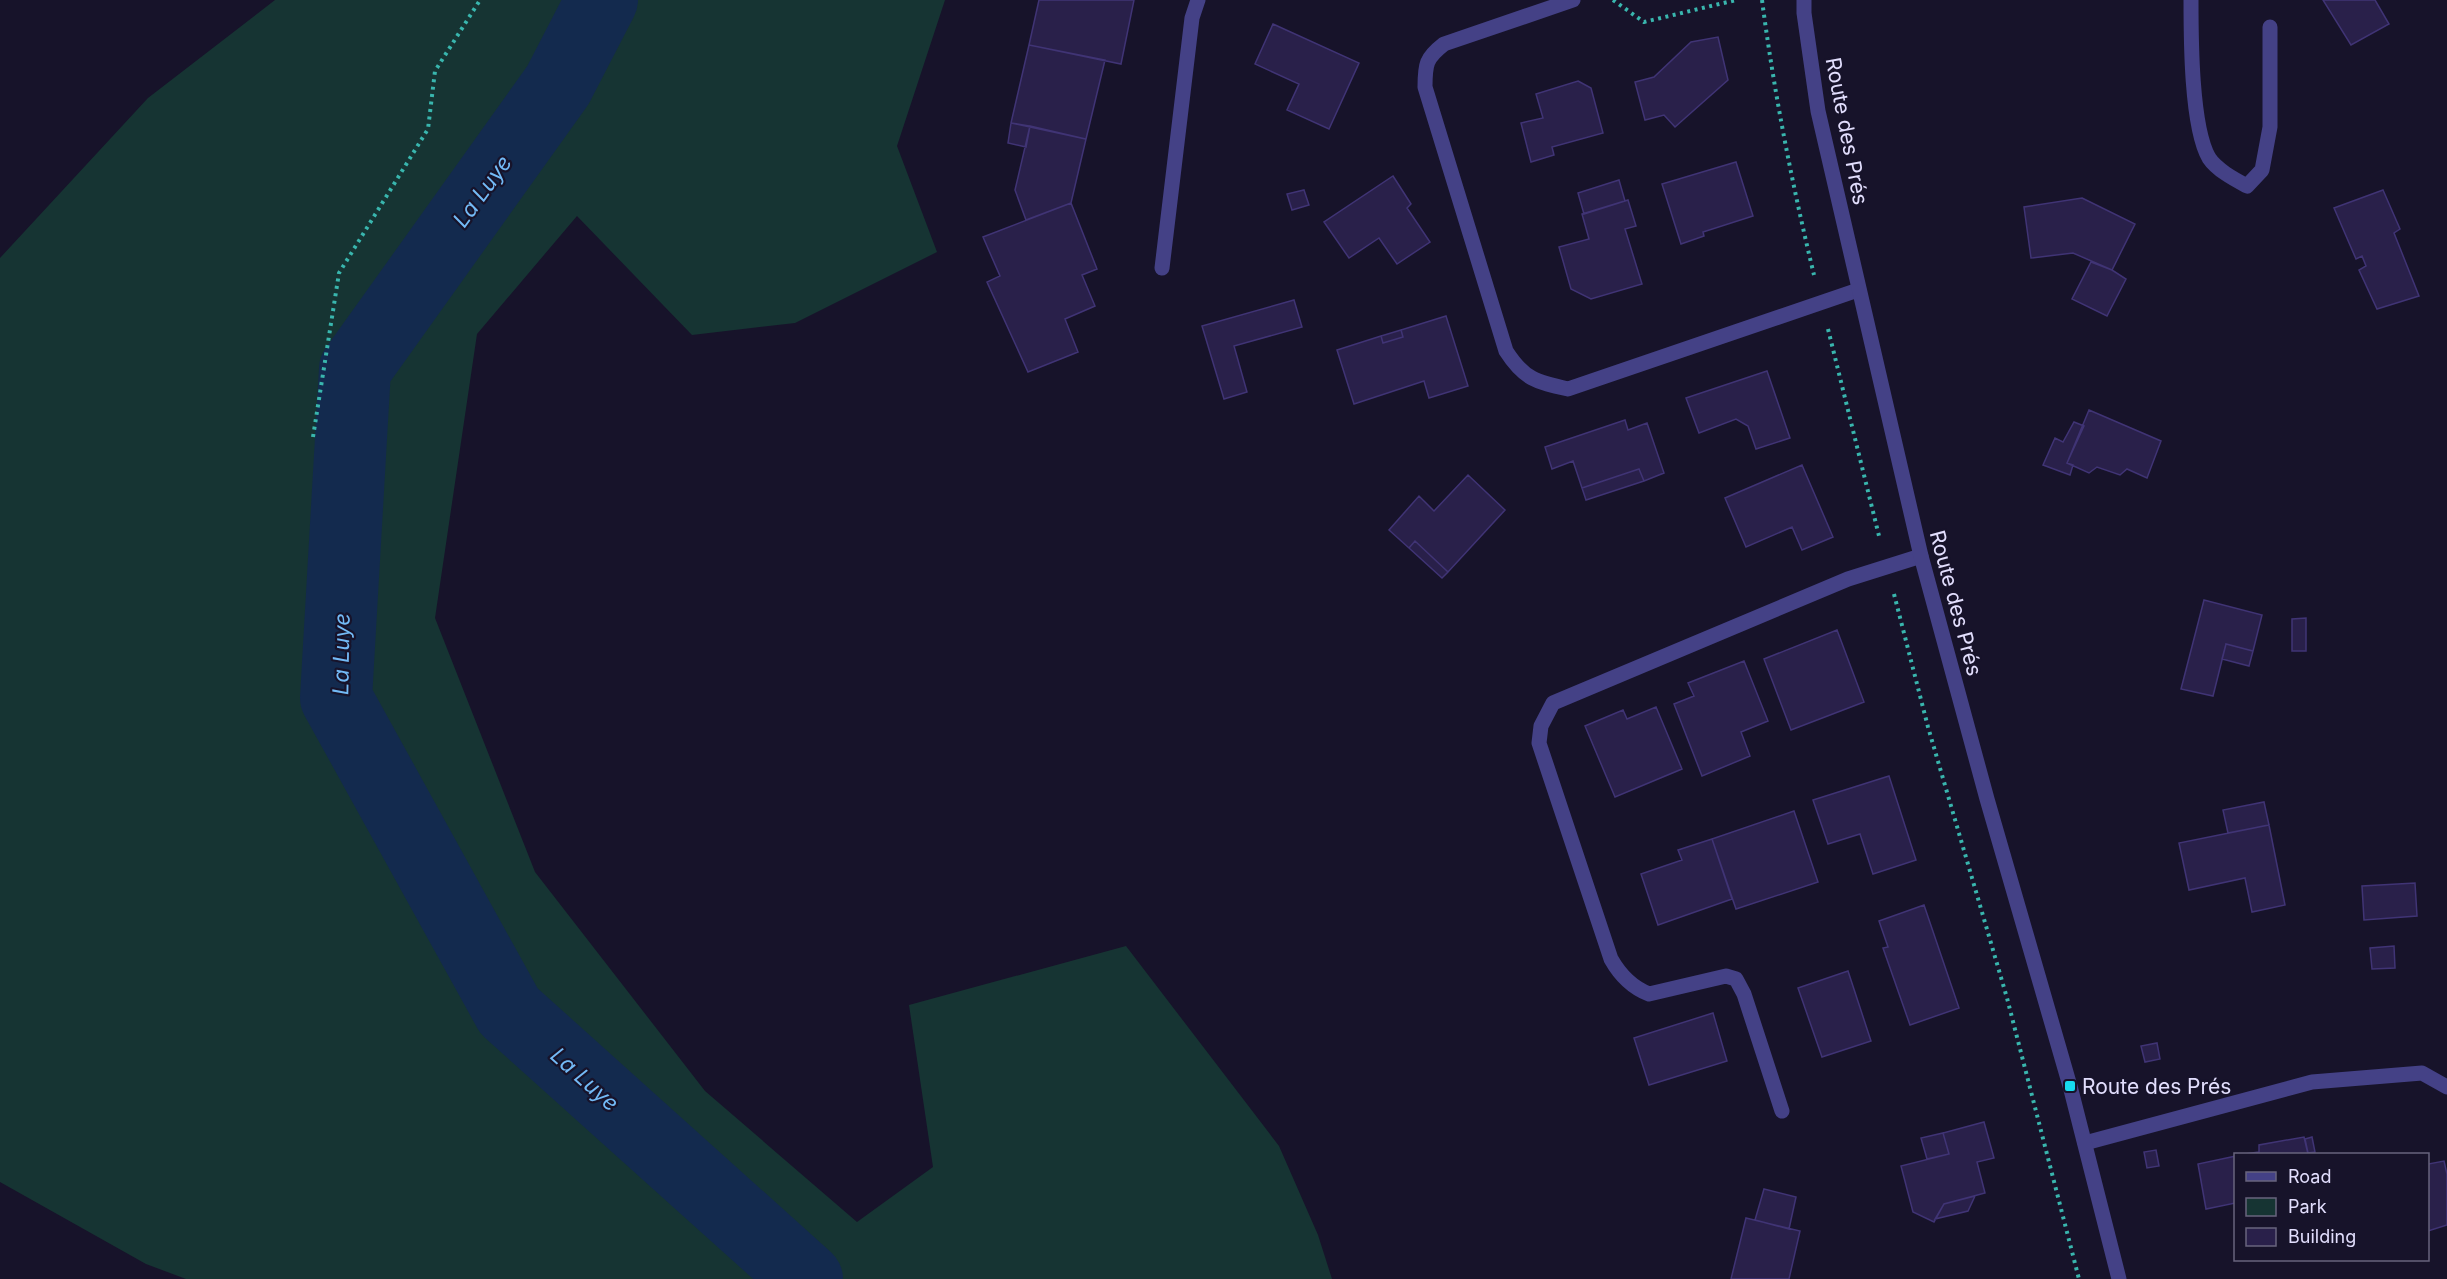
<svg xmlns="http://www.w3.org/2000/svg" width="2447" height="1279" viewBox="0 0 2447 1279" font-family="Inter,sans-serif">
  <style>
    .green { fill: #163433 }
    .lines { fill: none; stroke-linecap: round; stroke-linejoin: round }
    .river { stroke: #132a4e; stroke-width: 72 }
    .building { fill: #29204a; stroke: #403475; stroke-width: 1.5 }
    .path { stroke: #39b6ae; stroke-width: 4; stroke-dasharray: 3 4.5; stroke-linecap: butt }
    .minor { stroke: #444186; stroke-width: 15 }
    .tertiary { stroke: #444186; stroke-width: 15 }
    .poi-dot { fill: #17dbf0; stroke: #17132a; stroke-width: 2 }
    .labels { text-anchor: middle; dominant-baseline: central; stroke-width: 4.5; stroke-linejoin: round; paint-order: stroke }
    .street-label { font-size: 21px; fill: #e2defd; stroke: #17132a }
    .poi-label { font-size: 21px; fill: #e2defd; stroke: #17132a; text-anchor: start }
    .water-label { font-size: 22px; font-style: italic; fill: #73baf6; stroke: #17132a }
  </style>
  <rect width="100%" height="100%" fill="#17132a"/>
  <path class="green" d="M275,0H945L897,146L937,252L795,323L692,335L577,216L477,334L435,618L535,872L705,1091L857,1222L933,1167L909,1005L1126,946L1279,1146L1318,1235L1332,1279H186L146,1264L0,1182V258L148,98Z"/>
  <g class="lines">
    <path class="river" d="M602,0L558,85L355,369L336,698L509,1011L807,1279"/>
  </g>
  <path class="building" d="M1039,0H1134L1121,64L1029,45Z
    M2323,0H2375L2389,24L2351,45Z
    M1273,24L1359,63L1329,129L1287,110L1299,84L1255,64Z
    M1718,37L1728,80L1675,127L1664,115L1645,120L1635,82L1654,77L1691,42Z
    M1029,45L1105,60L1086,139L1011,123Z
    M1578,81L1591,88L1603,133L1552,147L1554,155L1531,162L1521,123L1543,118L1536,94Z
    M1011,123L1030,126L1026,147L1008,143Z
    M1030,126L1086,139L1071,203L1026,220L1015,190Z
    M1736,162L1753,216L1703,232L1704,236L1681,244L1662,184Z
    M1393,176L1411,204L1407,208L1430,242L1397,264L1379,238L1349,258L1324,222Z
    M1619,180L1625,201L1584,214L1578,193Z
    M1304,190L1309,205L1292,210L1287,194Z
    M2383,190L2400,229L2394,233L2419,296L2377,309L2359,270L2366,266L2362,256L2356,259L2334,208Z
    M2082,198L2135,224L2112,270L2073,253L2031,258L2024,207Z
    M1628,200L1636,226L1625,229L1642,284L1591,299L1571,289L1559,247L1589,239L1582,214Z
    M1071,203L1097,269L1082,275L1095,306L1065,319L1078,352L1028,372L987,282L1000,276L983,237Z
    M2091,262L2112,270L2126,279L2107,316L2072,299Z
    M1294,300L1302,327L1234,346L1247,392L1224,399L1202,326Z
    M1446,316L1468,386L1429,398L1424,381L1354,404L1337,350L1381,336L1383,343L1403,337L1401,330Z
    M1401,330L1403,337L1383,343L1381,336Z
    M1767,371L1790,438L1756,449L1748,426L1736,419L1699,433L1686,398Z
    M2089,410L2161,441L2147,478L2127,469L2120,475L2097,467L2089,473L2067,463Z
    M1625,420L1628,430L1647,423L1664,473L1644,481L1639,469L1582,488L1573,461L1552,469L1545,447Z
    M2074,422L2084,426L2067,463L2073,465L2070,475L2043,465L2055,438L2063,442Z
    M1802,465L1833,537L1802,550L1792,527L1746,547L1725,498Z
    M1639,469L1644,481L1586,500L1582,488Z
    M1468,475L1505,510L1448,572L1415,541L1409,548L1389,530L1419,496L1434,511Z
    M1415,541L1448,572L1442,578L1409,548Z
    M2204,600L2262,615L2253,651L2226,644L2213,696L2181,689Z
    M2306,618V651H2292V619Z
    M1837,630L1864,702L1791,730L1764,659Z
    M2226,644L2253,651L2249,666L2222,659Z
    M1744,661L1768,721L1741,732L1750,756L1702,776L1674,704L1694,696L1688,683Z
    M1656,707L1682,769L1615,797L1585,726L1623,710L1627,719Z
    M1889,776L1916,860L1873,874L1860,834L1828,844L1813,800Z
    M2264,802L2269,825L2228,833L2223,810Z
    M1794,811L1818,882L1736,909L1712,839Z
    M2269,825L2285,905L2252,912L2245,878L2189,890L2179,843Z
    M1712,839L1732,899L1658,925L1641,874L1682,860L1678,850Z
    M2415,883L2417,916L2364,920L2362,886Z
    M1924,905L1959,1008L1910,1025L1883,948L1888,947L1879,921Z
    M2394,946L2395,968L2372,969L2370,948Z
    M1848,971L1871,1041L1822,1057L1798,988Z
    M1713,1013L1727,1061L1649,1085L1634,1038Z
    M2157,1043L2160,1059L2145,1062L2141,1046Z
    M1984,1122L1994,1158L1977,1162L1985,1193L1944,1204L1934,1222L1913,1212L1901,1166L1949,1154L1943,1133Z
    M1943,1133L1949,1154L1927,1159L1921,1138Z
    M2304,1137L2308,1154H2245L2259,1152V1145Z
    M2312,1137L2315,1152L2308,1153L2305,1139Z
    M2156,1150L2159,1166L2147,1168L2144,1152Z
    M2236,1156V1206L2235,1203L2206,1209L2198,1164Z
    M2444,1161L2447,1174V1225L2428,1231V1164Z
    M1764,1189L1796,1197L1789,1229L1755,1220Z
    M1975,1196L1968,1211L1935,1219L1944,1204Z
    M1746,1218L1800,1231L1789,1279H1731Z"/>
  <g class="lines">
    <path class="path" d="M1613,0L1644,22L1736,0
      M1762,0C1774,92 1792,184 1814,275
      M1828,329L1880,540
      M313,437L339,273L428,129L435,71L480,0
      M1894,594L1928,727L2007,998L2079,1279"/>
    <path class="minor" d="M1573,0L1444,44C1426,58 1425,64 1425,87L1506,351C1524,379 1536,382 1568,389L1858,290
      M2191,0C2191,37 2191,127 2209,158C2217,170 2234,179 2247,186L2262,170L2270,127V27
      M1162,268L1192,18L1198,0
      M1782,1111L1744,994L1736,979L1726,976L1649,994C1631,987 1620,975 1611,959L1539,743L1541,726L1553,703L1848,579L1921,556
      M2085,1143L2312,1082L2422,1073L2447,1087"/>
    <path class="tertiary" d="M1804,0V13L1818,111L1921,556L1987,799L2070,1086L2119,1279"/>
  </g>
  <rect class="poi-dot" x="2064" y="1080" width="12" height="12" rx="3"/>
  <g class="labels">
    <g class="street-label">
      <text transform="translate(1847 131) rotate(79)">Route des Prés</text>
      <text transform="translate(1956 603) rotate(75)">Route des Prés</text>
    </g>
    <g class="poi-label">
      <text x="2082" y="1086">Route des Prés</text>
    </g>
    <g class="water-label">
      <text transform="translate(482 191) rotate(-54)">La Luye</text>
      <text transform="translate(341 654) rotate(-89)">La Luye</text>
      <text transform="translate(585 1079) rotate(42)">La Luye</text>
    </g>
  </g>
  <rect x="2234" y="1153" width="195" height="108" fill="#17132a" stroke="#68647e" stroke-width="1.5"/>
  <rect x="2246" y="1172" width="30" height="9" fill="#444186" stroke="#68647e" stroke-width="1.5"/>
  <text x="2288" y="1183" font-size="18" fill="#e2defd">Road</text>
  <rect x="2246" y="1198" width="30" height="18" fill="#163433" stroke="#68647e" stroke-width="1.5"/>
  <text x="2288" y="1213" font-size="18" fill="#e2defd">Park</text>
  <rect x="2246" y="1228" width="30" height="18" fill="#29204a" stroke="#68647e" stroke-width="1.5"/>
  <text x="2288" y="1243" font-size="18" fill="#e2defd">Building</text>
</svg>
